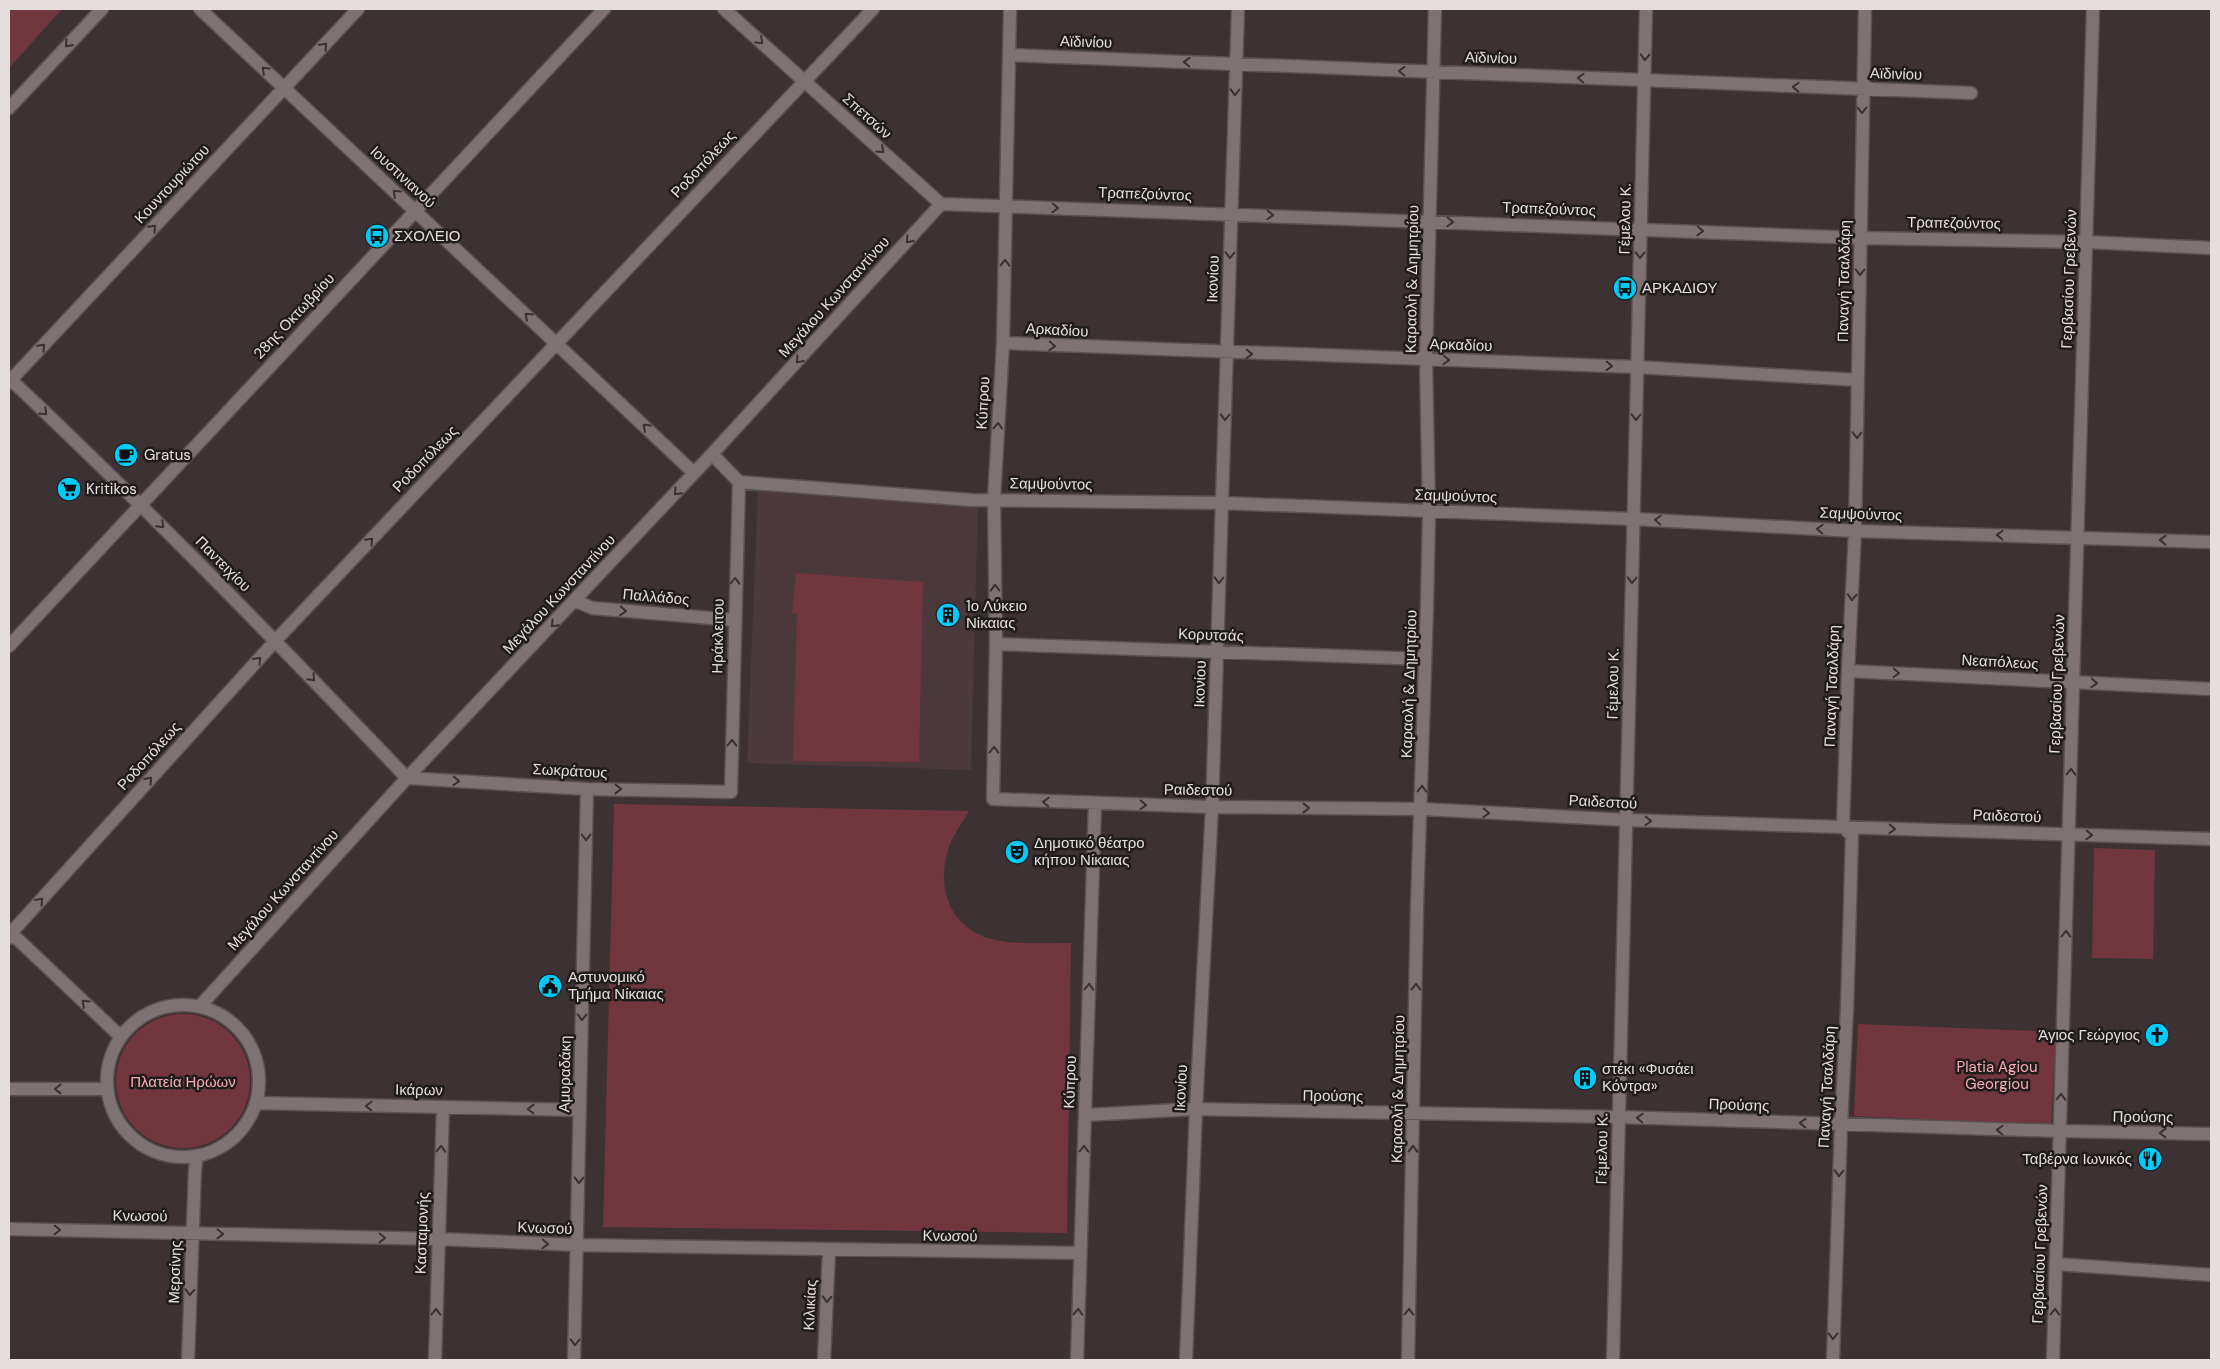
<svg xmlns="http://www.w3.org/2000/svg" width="2220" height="1369" viewBox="0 0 2220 1369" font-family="'DM Sans',sans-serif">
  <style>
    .built { fill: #4b393b }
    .green { fill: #72363f }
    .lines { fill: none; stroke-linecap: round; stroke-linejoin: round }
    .street-casing { stroke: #5a5152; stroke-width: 15 }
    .secondary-casing { stroke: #5a5152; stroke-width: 15 }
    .street { stroke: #7f7273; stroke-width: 12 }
    .secondary { stroke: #7f7273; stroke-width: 12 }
    .oneway { stroke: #383232 }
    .labels { text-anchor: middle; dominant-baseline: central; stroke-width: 5; stroke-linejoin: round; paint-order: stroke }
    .street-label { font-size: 15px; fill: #e5dede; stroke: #211c1c }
    .poi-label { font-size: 15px; fill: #e5dede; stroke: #211c1c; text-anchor: start }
    .park-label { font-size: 15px; fill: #f9abb4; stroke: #211c1c }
  </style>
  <rect width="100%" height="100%" fill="#3d3233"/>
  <path class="built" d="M758,488L978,498L971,770L747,763Z"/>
  <path class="green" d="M9,9H62L9,68Z
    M796,573L923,582L919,762L793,761L797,614L792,613Z
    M614,804L969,811C963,822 954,833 950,844C937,879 944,918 980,935C1002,946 1046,943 1071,943L1067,1233L603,1227Z
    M2094,848L2155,850L2153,959L2092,958Z
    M116 1081a67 67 0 1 1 134 0a67 67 0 1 1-134 0Z
    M1858,1024L2056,1032L2051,1125L1854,1116Z"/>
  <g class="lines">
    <g class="street-casing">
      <path id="street" d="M200,9L694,473
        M724,9L941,204L1861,238L2086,242L2211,248
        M1010,9L1003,343L994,499L996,644L993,799L1212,807L1422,809L1626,820L2211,839
        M1009,55L1971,93
        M9,108L102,9
        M1003,343L1637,367L1858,380
        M9,378C146,507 277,642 407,778L587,789L731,792L739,482
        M9,382L358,9
        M712,454L739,482L971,500L1222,503L1634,519L1855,531L2211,542
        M576,601L592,608L734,620
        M996,644L1425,659
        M1848,671L2211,689
        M9,931L120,1036
        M9,938L11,933L276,640L873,9
        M107 1081a76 76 0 1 1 152 0a76 76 0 1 1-152 0Z
        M200,1006L407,778L712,454L941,204
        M9,1089H106
        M257,1103L580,1110
        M1085,1115L1196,1109L1619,1117L2060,1131L2211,1134
        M9,1229L438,1239L577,1245L1080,1253
        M2056,1264L2211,1275
        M188,1360L195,1169L197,1156
        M435,1360L443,1107
        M574,1360L587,789
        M824,1360L829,1251
        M1077,1360L1095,804
        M1186,1360L1196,1109L1212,807L1238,9
        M1408,1360L1417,906L1427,606L1429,512L1426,360L1435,9
        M1833,1360L1841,1125L1847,1009L1852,836L1843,827L1848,671L1855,531L1865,9"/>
    </g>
    <g class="secondary-casing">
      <path id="secondary" d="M9,646L604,9
        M1613,1360L1646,9
        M2053,1360L2093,9"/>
    </g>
    <use href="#street" class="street"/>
    <use href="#secondary" class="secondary"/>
  </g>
  <defs><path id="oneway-chevron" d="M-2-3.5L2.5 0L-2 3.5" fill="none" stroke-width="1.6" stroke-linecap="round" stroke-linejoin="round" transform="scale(1.25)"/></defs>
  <g class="oneway">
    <use href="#oneway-chevron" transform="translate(760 41) rotate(42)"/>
    <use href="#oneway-chevron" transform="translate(68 44) rotate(133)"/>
    <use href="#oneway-chevron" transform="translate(324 46) rotate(-47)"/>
    <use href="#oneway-chevron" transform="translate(1645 57) rotate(91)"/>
    <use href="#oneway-chevron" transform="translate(1187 62) rotate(-178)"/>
    <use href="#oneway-chevron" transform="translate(265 70) rotate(-137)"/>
    <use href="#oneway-chevron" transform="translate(1402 71) rotate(-178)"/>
    <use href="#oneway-chevron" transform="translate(1581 78) rotate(-178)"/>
    <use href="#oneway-chevron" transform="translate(1796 87) rotate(-178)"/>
    <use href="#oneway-chevron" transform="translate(1235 92) rotate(92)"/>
    <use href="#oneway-chevron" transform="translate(1862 110) rotate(90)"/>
    <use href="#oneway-chevron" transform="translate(881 150) rotate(42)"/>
    <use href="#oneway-chevron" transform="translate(396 193) rotate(-137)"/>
    <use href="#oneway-chevron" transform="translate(1055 208) rotate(2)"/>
    <use href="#oneway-chevron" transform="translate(1270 215) rotate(2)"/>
    <use href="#oneway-chevron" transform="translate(1450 222) rotate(2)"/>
    <use href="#oneway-chevron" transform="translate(153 228) rotate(-47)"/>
    <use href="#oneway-chevron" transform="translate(1700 231) rotate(2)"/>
    <use href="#oneway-chevron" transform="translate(909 240) rotate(132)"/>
    <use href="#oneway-chevron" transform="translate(1230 255) rotate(92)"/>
    <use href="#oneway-chevron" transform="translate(1640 255) rotate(91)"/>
    <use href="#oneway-chevron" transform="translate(1005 263) rotate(-89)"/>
    <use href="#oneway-chevron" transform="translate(1860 272) rotate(91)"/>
    <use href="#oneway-chevron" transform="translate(528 316) rotate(-137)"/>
    <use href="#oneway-chevron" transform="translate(1052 346) rotate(3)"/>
    <use href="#oneway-chevron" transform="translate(42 347) rotate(-47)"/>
    <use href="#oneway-chevron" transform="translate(1249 354) rotate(2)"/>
    <use href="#oneway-chevron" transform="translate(799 360) rotate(132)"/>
    <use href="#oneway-chevron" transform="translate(1446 360) rotate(2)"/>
    <use href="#oneway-chevron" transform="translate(1609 366) rotate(2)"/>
    <use href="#oneway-chevron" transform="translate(44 412) rotate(44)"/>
    <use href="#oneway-chevron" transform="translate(1225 417) rotate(92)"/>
    <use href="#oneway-chevron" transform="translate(1636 417) rotate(91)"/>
    <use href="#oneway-chevron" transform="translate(998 426) rotate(-87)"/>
    <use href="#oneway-chevron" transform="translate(646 427) rotate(-137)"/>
    <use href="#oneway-chevron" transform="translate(1857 435) rotate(91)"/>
    <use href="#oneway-chevron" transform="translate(677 492) rotate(133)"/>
    <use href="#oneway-chevron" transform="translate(1658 520) rotate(-177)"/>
    <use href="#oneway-chevron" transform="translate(161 525) rotate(45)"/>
    <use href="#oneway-chevron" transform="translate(1820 529) rotate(-177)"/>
    <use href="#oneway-chevron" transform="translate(2000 535) rotate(-178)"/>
    <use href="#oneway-chevron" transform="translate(2163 540) rotate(-178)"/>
    <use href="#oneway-chevron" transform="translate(370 541) rotate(-46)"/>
    <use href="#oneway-chevron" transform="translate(1219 580) rotate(92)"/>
    <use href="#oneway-chevron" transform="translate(1632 580) rotate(91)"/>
    <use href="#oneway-chevron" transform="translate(735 581) rotate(-88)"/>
    <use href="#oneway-chevron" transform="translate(995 588) rotate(-91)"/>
    <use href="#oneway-chevron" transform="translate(1852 597) rotate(93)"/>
    <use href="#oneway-chevron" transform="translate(623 611) rotate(5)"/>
    <use href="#oneway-chevron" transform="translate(554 624) rotate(134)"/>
    <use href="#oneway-chevron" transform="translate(258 660) rotate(-48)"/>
    <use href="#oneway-chevron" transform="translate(1896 673) rotate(3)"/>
    <use href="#oneway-chevron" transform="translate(312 678) rotate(46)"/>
    <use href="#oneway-chevron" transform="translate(2094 683) rotate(3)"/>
    <use href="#oneway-chevron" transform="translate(732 743) rotate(-89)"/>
    <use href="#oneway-chevron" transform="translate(994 750) rotate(-89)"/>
    <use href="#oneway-chevron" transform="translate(2071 772) rotate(-88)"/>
    <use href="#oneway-chevron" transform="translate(149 780) rotate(-48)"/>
    <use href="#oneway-chevron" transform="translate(456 781) rotate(3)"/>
    <use href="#oneway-chevron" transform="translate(618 789) rotate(1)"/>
    <use href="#oneway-chevron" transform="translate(1422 789) rotate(-89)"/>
    <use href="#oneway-chevron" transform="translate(1046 802) rotate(-177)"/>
    <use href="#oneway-chevron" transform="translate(1143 805) rotate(2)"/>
    <use href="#oneway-chevron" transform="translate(1306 808)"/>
    <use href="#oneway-chevron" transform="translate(1486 813) rotate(3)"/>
    <use href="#oneway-chevron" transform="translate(1648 821) rotate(2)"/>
    <use href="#oneway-chevron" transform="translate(1892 829) rotate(2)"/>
    <use href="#oneway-chevron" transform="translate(2089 835) rotate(2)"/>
    <use href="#oneway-chevron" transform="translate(586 837) rotate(91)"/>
    <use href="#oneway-chevron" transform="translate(40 901) rotate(-48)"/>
    <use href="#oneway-chevron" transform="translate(2066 934) rotate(-88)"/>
    <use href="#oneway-chevron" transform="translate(1089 987) rotate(-88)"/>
    <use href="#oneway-chevron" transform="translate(1416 987) rotate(-89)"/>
    <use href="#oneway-chevron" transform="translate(85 1003) rotate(-137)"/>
    <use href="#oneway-chevron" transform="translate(582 1017) rotate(91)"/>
    <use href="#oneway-chevron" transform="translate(58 1089) rotate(-180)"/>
    <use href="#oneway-chevron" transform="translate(2061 1097) rotate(-88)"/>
    <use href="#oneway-chevron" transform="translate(369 1106) rotate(-179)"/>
    <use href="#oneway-chevron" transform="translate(531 1109) rotate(-179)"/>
    <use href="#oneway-chevron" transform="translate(1640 1118) rotate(-178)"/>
    <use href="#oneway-chevron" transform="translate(1803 1123) rotate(-178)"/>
    <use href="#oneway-chevron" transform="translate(2000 1130) rotate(-178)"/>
    <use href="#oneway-chevron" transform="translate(2163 1133) rotate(-179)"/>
    <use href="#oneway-chevron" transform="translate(441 1149) rotate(-88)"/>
    <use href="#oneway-chevron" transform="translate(1084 1149) rotate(-88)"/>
    <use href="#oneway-chevron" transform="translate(1413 1149) rotate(-89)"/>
    <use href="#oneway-chevron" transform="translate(1839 1173) rotate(92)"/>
    <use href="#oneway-chevron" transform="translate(579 1180) rotate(91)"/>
    <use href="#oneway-chevron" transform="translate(57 1230) rotate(1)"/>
    <use href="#oneway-chevron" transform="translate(220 1234) rotate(1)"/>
    <use href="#oneway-chevron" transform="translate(382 1238) rotate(1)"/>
    <use href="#oneway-chevron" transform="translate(545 1244) rotate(3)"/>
    <use href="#oneway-chevron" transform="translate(190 1292) rotate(92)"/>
    <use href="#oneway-chevron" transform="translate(827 1299) rotate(93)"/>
    <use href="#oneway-chevron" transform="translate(436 1312) rotate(-89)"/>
    <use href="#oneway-chevron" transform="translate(1078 1312) rotate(-88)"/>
    <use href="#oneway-chevron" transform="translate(1409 1312) rotate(-89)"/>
    <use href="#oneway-chevron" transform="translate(2055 1312) rotate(-88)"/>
    <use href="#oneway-chevron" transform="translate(1833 1336) rotate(91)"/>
    <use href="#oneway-chevron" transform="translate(575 1342) rotate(92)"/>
  </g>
  <defs>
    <g id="bus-disc" transform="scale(1.25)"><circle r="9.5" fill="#00cbf8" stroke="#211c1c"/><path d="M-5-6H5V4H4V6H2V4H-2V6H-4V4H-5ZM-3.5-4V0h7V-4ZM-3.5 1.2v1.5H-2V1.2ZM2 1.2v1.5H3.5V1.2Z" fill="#111"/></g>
    <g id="cafe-disc" transform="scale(1.25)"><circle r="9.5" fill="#00cbf8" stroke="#211c1c"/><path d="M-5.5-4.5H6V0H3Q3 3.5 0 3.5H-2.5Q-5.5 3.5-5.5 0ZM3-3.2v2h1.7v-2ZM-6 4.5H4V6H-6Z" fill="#111"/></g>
    <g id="supermarket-disc" transform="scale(1.25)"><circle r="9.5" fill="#00cbf8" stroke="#211c1c"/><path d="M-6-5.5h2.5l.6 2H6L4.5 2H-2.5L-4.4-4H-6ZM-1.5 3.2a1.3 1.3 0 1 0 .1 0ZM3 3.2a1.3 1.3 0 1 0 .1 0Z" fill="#111"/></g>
    <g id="building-disc" transform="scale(1.25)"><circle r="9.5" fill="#00cbf8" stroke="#211c1c"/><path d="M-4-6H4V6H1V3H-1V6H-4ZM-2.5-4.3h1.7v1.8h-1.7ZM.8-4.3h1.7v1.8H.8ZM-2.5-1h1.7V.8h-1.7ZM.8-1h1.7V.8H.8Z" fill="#111"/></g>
    <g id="theatre-disc" transform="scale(1.25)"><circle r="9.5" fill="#00cbf8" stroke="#211c1c"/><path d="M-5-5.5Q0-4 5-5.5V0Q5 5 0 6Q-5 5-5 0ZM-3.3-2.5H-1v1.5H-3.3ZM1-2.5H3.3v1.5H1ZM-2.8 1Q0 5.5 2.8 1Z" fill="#111"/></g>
    <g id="civic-disc" transform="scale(1.25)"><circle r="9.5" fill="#00cbf8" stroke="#211c1c"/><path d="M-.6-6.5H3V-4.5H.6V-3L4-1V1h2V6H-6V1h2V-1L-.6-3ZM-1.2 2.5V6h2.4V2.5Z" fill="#111"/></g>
    <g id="church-disc" transform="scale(1.25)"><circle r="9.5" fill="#00cbf8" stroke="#211c1c"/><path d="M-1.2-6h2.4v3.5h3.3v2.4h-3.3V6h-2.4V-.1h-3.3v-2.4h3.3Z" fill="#111"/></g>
    <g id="restaurant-disc" transform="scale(1.25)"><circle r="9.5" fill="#00cbf8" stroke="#211c1c"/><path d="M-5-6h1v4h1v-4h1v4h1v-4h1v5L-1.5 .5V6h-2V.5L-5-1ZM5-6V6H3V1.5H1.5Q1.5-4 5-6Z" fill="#111"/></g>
  </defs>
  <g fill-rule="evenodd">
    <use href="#bus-disc" x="377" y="236"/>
    <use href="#bus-disc" x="1625" y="288"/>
    <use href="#cafe-disc" x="126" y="455"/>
    <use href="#supermarket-disc" x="69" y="489"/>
    <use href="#building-disc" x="948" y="615"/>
    <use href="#theatre-disc" x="1017" y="852"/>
    <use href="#civic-disc" x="550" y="986"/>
    <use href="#church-disc" x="2157" y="1035"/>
    <use href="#building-disc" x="1585" y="1078"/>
    <use href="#restaurant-disc" x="2150" y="1159"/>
  </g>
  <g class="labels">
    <g class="street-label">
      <text transform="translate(1086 42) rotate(2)">Αϊδινίου</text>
      <text transform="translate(1491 58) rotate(2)">Αϊδινίου</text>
      <text transform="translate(1896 74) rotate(2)">Αϊδινίου</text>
      <text transform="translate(867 116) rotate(42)">Σπετσών</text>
      <text transform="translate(703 164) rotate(-47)">Ροδοπόλεως</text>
      <text transform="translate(403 177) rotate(43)">Ιουστινιανού</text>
      <text transform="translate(172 184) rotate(-47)">Κουντουριώτου</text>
      <text transform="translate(1145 194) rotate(2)">Τραπεζούντος</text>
      <text transform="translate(1549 209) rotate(2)">Τραπεζούντος</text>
      <text transform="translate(1625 219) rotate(-89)">Γέμελου Κ.</text>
      <text transform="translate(1954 223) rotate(1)">Τραπεζούντος</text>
      <text transform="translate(1213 279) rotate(-88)">Ικονίου</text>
      <text transform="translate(1412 279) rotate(-89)">Καραολή &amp; Δημητρίου</text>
      <text transform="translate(2069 279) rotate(-88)">Γερβασίου Γρεβενών</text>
      <text transform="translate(1844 281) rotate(-89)">Παναγή Τσαλδάρη</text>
      <text transform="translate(834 297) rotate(-48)">Μεγάλου Κωνσταντίνου</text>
      <text transform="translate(294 316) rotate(-47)">28ης Οκτωβρίου</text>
      <text transform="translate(1057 330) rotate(3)">Αρκαδίου</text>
      <text transform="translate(1461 345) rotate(2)">Αρκαδίου</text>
      <text transform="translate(983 403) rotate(-87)">Κύπρου</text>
      <text transform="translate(425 459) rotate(-46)">Ροδοπόλεως</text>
      <text transform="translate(1051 484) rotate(1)">Σαμψούντος</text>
      <text transform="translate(1456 496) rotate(2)">Σαμψούντος</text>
      <text transform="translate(1861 514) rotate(2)">Σαμψούντος</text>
      <text transform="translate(223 564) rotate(45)">Παντειχίου</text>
      <text transform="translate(559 594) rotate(-47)">Μεγάλου Κωνσταντίνου</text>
      <text transform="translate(656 597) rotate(5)">Παλλάδος</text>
      <text transform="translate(1211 635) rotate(2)">Κορυτσάς</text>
      <text transform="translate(718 636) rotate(-89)">Ηράκλειτου</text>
      <text transform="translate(2000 662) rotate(3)">Νεαπόλεως</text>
      <text transform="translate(1200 684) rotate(-88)">Ικονίου</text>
      <text transform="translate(1409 684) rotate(-88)">Καραολή &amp; Δημητρίου</text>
      <text transform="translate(1613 684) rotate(-89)">Γέμελου Κ.</text>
      <text transform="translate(2057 684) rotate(-88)">Γερβασίου Γρεβενών</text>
      <text transform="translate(1832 686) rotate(-88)">Παναγή Τσαλδάρη</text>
      <text transform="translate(149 756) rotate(-48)">Ροδοπόλεως</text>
      <text transform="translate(570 771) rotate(3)">Σωκράτους</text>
      <text transform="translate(1198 790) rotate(1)">Ραιδεστού</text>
      <text transform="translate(1603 802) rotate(3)">Ραιδεστού</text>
      <text transform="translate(2007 816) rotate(2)">Ραιδεστού</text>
      <text transform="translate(283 890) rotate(-48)">Μεγάλου Κωνσταντίνου</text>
      <text transform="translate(565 1074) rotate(-89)">Αμυραδάκη</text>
      <text transform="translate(1070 1082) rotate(-88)">Κύπρου</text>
      <text transform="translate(1827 1087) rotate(-87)">Παναγή Τσαλδάρη</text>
      <text transform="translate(1181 1088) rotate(-87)">Ικονίου</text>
      <text transform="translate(1398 1089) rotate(-89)">Καραολή &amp; Δημητρίου</text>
      <text transform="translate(419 1090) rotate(1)">Ικάρων</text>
      <text transform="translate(1333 1096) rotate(1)">Προύσης</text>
      <text transform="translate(1739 1105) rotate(2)">Προύσης</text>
      <text transform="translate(2143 1117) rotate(1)">Προύσης</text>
      <text transform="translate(1602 1149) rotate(-89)">Γέμελου Κ.</text>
      <text transform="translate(140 1216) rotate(1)">Κνωσού</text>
      <text transform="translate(545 1228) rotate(2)">Κνωσού</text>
      <text transform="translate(422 1233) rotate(-88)">Κασταμονής</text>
      <text transform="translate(950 1236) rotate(1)">Κνωσού</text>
      <text transform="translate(2040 1254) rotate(-88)">Γερβασίου Γρεβενών</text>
      <text transform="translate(175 1272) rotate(-88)">Μερσίνης</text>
      <text transform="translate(810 1305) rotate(-87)">Κιλικίας</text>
    </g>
    <g class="poi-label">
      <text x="394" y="236">ΣΧΟΛΕΙΟ</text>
      <text x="1642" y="288">ΑΡΚΑΔΙΟΥ</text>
      <text x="144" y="455">Gratus</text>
      <text x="86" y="489">Kritikos</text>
      <text x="966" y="606">1ο Λύκειο<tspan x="966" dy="17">Νίκαιας</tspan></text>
      <text x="1034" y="843">Δημοτικό θέατρο<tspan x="1034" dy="17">κήπου Νίκαιας</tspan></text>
      <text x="568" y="977">Αστυνομικό<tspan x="568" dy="17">Τμήμα Νίκαιας</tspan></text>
      <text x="2140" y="1035" text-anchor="end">Άγιος Γεώργιος</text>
      <text x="1602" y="1069">στέκι «Φυσάει<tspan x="1602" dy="17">Κόντρα»</tspan></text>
      <text x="2132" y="1159" text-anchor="end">Ταβέρνα Ιωνικός</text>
    </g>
    <g class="park-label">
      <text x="1997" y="1067">Platia Agiou<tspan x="1997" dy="17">Georgiou</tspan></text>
      <text x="183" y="1082">Πλατεία Ηρώων</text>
    </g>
  </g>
  <rect width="2220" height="1369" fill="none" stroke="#e5dede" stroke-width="20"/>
</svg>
